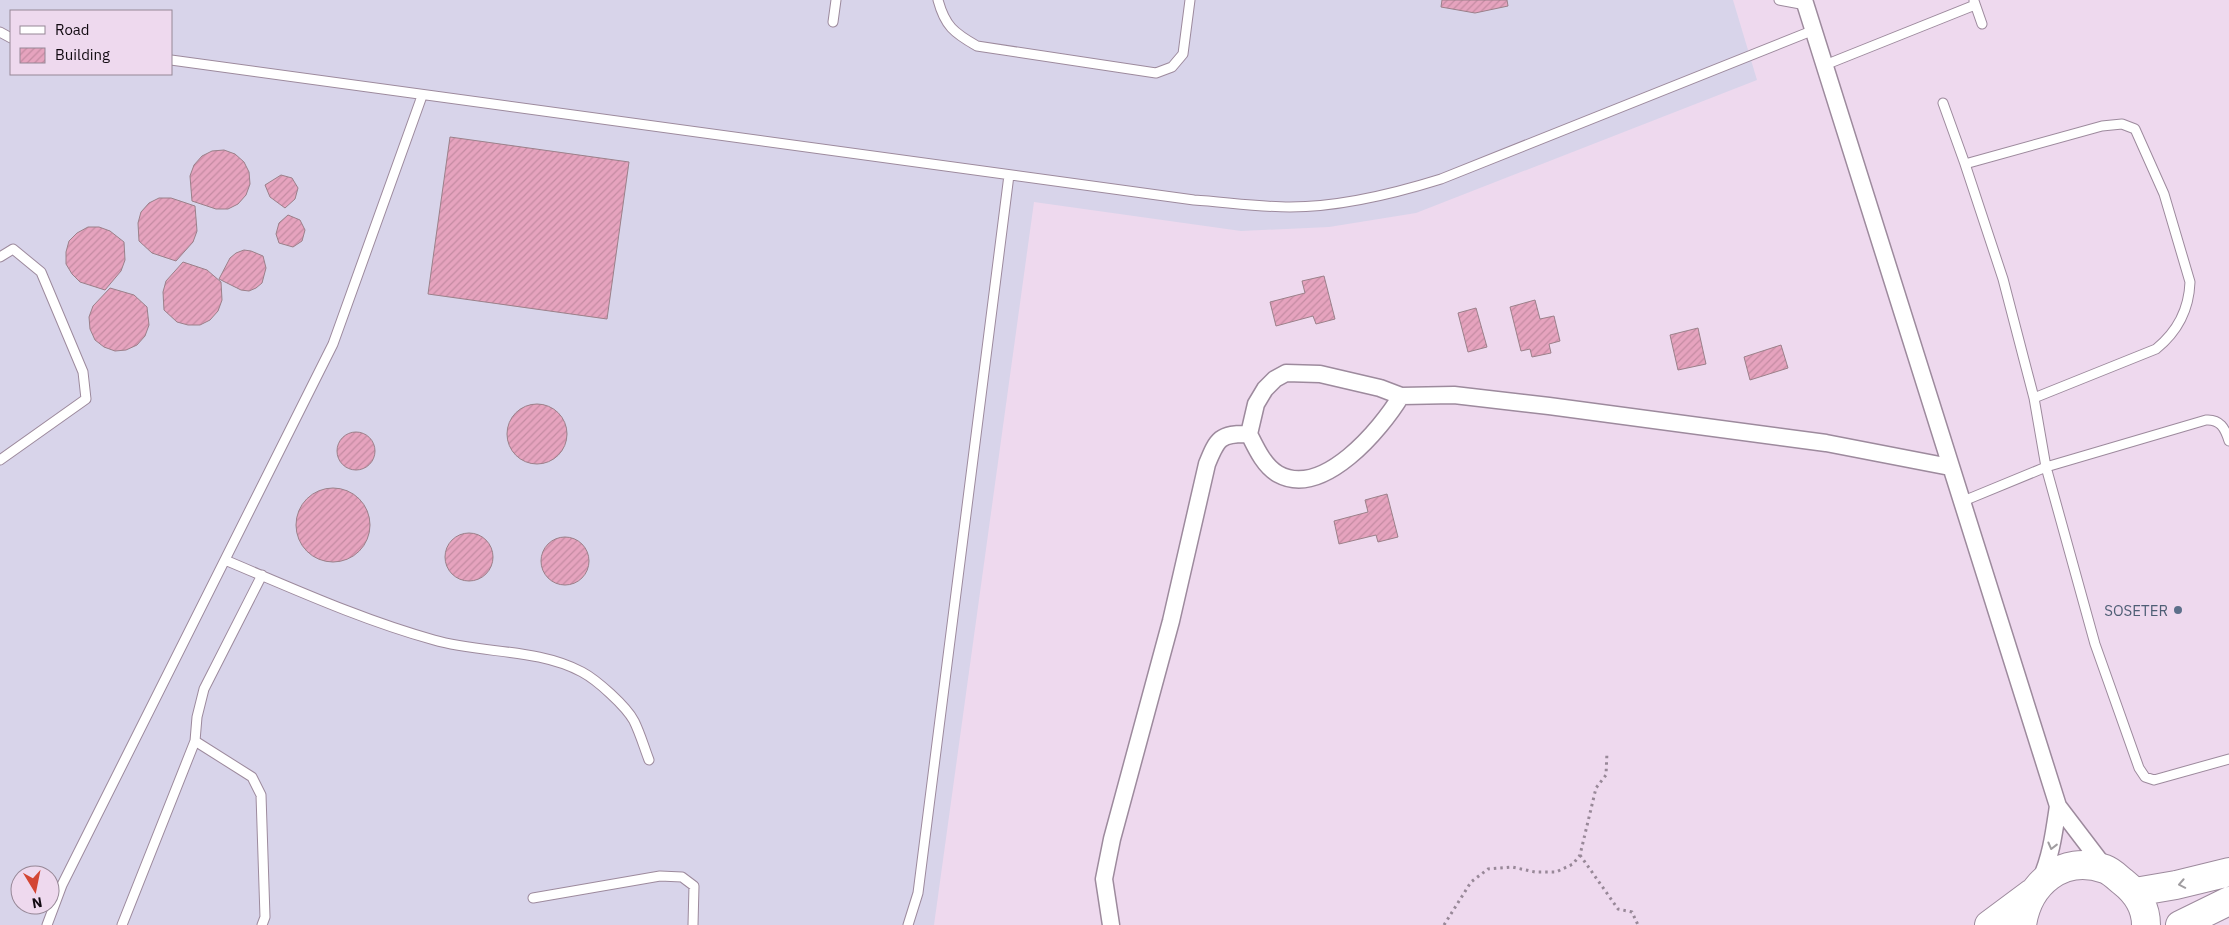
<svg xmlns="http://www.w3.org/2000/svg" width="2229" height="925" viewBox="0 0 2229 925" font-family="'IBM Plex Sans',sans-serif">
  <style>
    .industrial { fill: #d8d4ea; fill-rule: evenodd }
    .building { fill: url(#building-hatch); stroke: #9b808a }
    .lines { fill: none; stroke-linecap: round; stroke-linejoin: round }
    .service-casing { stroke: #9d8a9d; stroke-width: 11 }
    .minor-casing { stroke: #9d8a9d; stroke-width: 19 }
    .trunk-casing { stroke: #9d8a9d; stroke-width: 30 }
    .path { stroke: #988898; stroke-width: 3; stroke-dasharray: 2.5 4; stroke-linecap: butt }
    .service { stroke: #fff; stroke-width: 9 }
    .minor { stroke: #fff; stroke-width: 16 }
    .trunk { stroke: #fff; stroke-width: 28 }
    .oneway { stroke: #a09da0 }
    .service-dot { fill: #5c6f8a; stroke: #eed9ee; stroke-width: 2 }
    .labels { text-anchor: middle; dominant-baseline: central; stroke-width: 4; stroke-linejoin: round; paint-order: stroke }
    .service-label { font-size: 15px; fill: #4e5e75; stroke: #eed9ee; text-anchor: end }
  </style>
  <defs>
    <pattern id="building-hatch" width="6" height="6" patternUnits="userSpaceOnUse" patternTransform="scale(1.25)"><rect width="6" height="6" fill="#e6a3be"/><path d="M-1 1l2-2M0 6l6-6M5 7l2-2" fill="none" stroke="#c48ba2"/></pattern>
  </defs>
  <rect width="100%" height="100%" fill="#eed9ee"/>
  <path class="industrial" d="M0,0H1733L1757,80L1416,213L1329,227L1241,231L1034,202L934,925H0ZM11,11H171V74H11ZM20,875H50V905H20Z"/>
  <path class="building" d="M1442,0H1507L1508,6L1475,13L1441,7Z
    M450,137L629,162L607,319L428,294Z
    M224,150L235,154L244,162L249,172L250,184L246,195L238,204L228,209H216L192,201L190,176L194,165L202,156L212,151Z
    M281,175L292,178L298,188L295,199L285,208L270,197L265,185Z
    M159,198H171L195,206L197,231L193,242L176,261L152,253L139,241L138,223L141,212L149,203Z
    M288,215L300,220L305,230L302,241L293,247L279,243L276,234L279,223Z
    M88,227H99L110,231L124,242L125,260L121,271L105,290L80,282L72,274L66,264V252L69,241L77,233Z
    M244,250L251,251L263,256L266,268L262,283L256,288L249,291L241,290L219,279L230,258L236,253Z
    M183,262L207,270L221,282L222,300L218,311L210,320L200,325H188L177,322L164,310L163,292L166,281Z
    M1324,276L1335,319L1316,324L1313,316L1276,326L1270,302L1305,293L1302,281Z
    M110,288L134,295L147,307L149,325L145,336L137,345L126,350L115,351L104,347L95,340L90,329L89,317L93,306Z
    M1535,300L1540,319L1554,316L1560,341L1549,344L1551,353L1532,357L1530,349L1521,351L1510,307Z
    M1476,308L1487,347L1468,352L1458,313Z
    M1698,328L1706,364L1678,370L1670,335Z
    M1781,345L1788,368L1750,380L1744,357Z
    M507 434a30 30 0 1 1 60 0a30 30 0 1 1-60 0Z
    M337 451a19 19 0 1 1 38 0a19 19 0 1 1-38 0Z
    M296 525a37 37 0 1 1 74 0a37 37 0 1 1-74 0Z
    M1387,494L1398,537L1378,542L1376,535L1339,544L1334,521L1368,512L1365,500Z
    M445 557a24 24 0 1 1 48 0a24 24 0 1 1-48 0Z
    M541 561a24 24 0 1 1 48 0a24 24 0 1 1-48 0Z"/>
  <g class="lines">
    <g class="service-casing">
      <path id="service" d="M938,0C945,26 954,33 977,46L1156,73L1172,67L1183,54L1190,0
        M1779,0L1806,5
        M1974,1L1982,24
        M833,22L836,0
        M0,32L11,38
        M171,60L1194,200C1225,202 1258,207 1290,207C1341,207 1393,194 1441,179L1814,30
        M1825,65L1975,5
        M1943,103L1965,164L2003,279L2034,398L2046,467L2095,644L2139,768L2145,777L2154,780L2229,759
        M1965,164L2102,126L2122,124L2135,129L2164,194L2190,282C2189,310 2177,332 2156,349L2034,398
        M0,257L13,249L41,272L83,372L86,399L0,460
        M1961,502L2046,467L2206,420C2220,419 2225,428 2229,441
        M225,560C294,589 362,620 434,640C482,654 537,648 582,672C597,680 626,706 634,721C640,733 644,747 649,760
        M195,741L252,777L261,795L265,917L262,925
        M533,898L660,876L682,877L694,886L693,925
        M47,925L62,885L333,344L422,96
        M122,925L195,741L197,717L204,689L262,575
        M908,925L918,893L1009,175"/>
    </g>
    <g class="minor-casing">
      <path id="minor" d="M1804,0L2058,806L2106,869
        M1401,396C1381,429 1323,499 1278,474C1264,466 1256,448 1249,434L1256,404L1265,389L1275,379L1286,373L1320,374L1380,388L1401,396L1454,395L1549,406L1826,443L1950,467
        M2040,881C2051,857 2054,833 2058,806
        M1111,925L1104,879L1112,839L1171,621L1207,464C1217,439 1220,433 1249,434"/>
    </g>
    <g class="trunk-casing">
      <path id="trunk" d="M2135,892L2176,885L2229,872
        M1989,925L2032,893
        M2022,925C2028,884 2062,854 2105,869C2111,871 2118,878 2123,882C2137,893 2146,907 2146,925
        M2180,925L2229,901"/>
    </g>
    <path class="path" d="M1580,855L1618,909L1632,912L1638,925
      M1444,925L1471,882L1488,869L1512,867L1535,872H1556L1573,864L1580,855L1596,788L1606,775L1607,752"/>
    <use href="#service" class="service"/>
    <use href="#minor" class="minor"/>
    <use href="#trunk" class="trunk"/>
  </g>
  <defs><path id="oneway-chevron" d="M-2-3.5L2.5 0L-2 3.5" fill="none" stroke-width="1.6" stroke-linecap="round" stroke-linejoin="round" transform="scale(1.25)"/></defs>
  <g class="oneway">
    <use href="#oneway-chevron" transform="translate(2052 846) rotate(104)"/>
    <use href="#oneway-chevron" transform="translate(2182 884) rotate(169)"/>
  </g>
  <circle class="service-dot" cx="2178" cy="610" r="5"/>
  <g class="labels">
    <g class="service-label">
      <text x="2168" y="610">SOSETER</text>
    </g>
  </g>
  <rect x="10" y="10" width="162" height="65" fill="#eed9ee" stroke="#968796"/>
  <rect x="20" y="26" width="25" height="8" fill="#ffffff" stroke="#968796"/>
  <text x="55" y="35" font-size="15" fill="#120b12">Road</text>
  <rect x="20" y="48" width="25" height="15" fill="url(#building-hatch)" stroke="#968796"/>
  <text x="55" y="60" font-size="15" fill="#120b12">Building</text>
  <g transform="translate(35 890) rotate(170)"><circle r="24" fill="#eed9ee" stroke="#968796"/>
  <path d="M0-4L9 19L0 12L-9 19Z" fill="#d34634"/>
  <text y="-8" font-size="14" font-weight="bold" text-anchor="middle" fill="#120b12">N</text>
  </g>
</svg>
